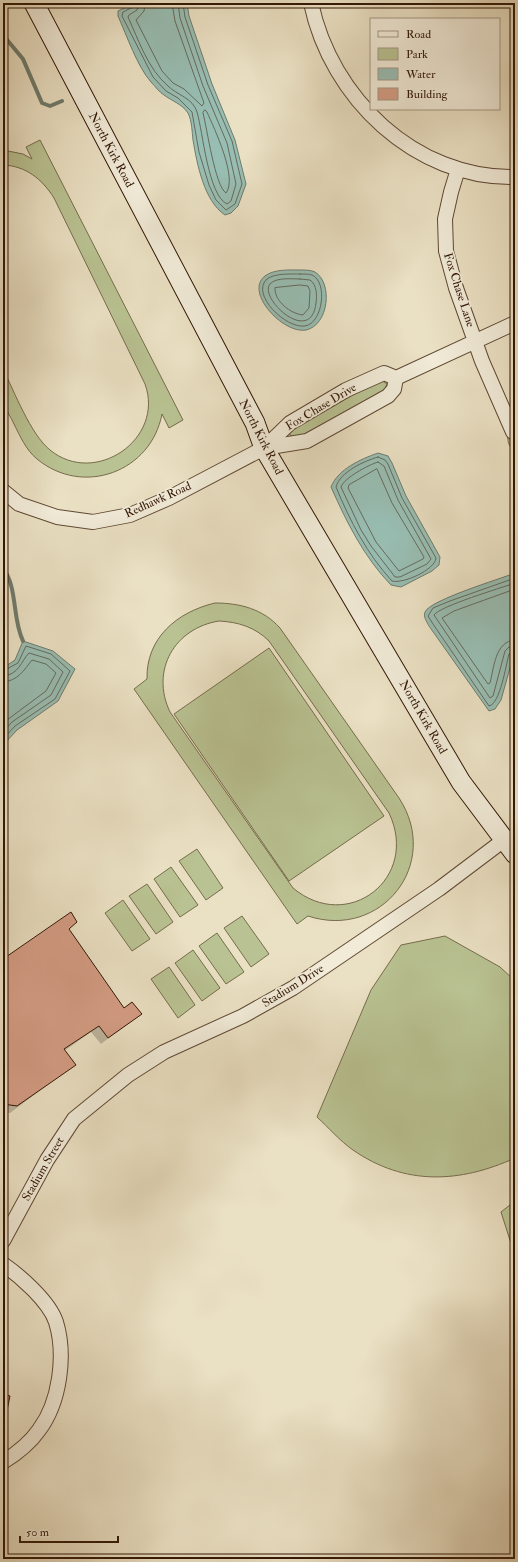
<svg xmlns="http://www.w3.org/2000/svg" width="518" height="1562" viewBox="0 0 518 1562" font-family="'IM FELL Double Pica',serif">
  <style>
    .green { fill: #b9c292; stroke: #766c4c; fill-rule: evenodd }
    .water { fill: #98bdb2; stroke: #6f7b6d }
    .shadow { fill: #0003 }
    .lines { fill: none; stroke-linecap: round; stroke-linejoin: round }
    .shore { stroke: #656a5c; stroke-width: 1 }
    .stream { stroke: #6f7b6d; stroke-width: 4 }
    .building { fill: #d49c84; stroke: #321705 }
    .street-casing { stroke: #604934; stroke-width: 16 }
    .secondary-casing { stroke: #321705; stroke-width: 21 }
    .street { stroke: #f1ebd8; stroke-width: 14 }
    .secondary { stroke: #f1ebd8; stroke-width: 19 }
    .labels { text-anchor: middle; dominant-baseline: central; stroke-width: 3.5; stroke-linejoin: round; paint-order: stroke }
    .street-label { font-size: 12px; fill: #321705; stroke: #f1ebd8 }
  </style>
  <rect width="100%" height="100%" fill="#eae0c3"/>
  <filter id="stains"><feTurbulence type="fractalNoise" baseFrequency=".005" numOctaves="4"/><feColorMatrix values="0 0 0 0 .2 0 0 0 0 .09 0 0 0 0 .02 0 0 0 .5 -.17"/></filter>
  <radialGradient id="worn" r=".72"><stop offset=".6" stop-color="#630" stop-opacity="0"/><stop offset="1" stop-color="#630" stop-opacity=".3"/></radialGradient>
  <path class="green" d="M40,140L183,420L169,428L162,414C151,472 83,497 37,459C26,450 20,436 14,424C11,417 5,409 3,402C1,392 3,379 3,369C14,391 31,435 50,450C95,487 165,439 145,384L54,198C42,179 26,166 3,165V150L23,154L32,159L26,147Z
    M381,380L387,384L385,389L378,394L299,437L294,438L290,435L289,430L295,426Z
    M509,424L515,427V451C505,445 508,434 509,424Z
    M215,603C240,603 263,609 280,628L399,798C442,864 381,940 308,916L297,924L134,689L147,679C146,638 177,612 215,603ZM219,621C238,622 255,627 269,641L389,813C420,878 348,934 293,888L170,712C150,670 175,628 219,621Z
    M269,648L384,816L289,881L174,714Z
    M197,849L223,888L206,900L179,861Z
    M171,867L198,905L180,917L154,879Z
    M147,884L173,922L156,934L129,896Z
    M123,900L150,939L132,951L105,913Z
    M242,916L269,954L251,967L224,928Z
    M217,933L244,972L226,984L199,946Z
    M445,936L500,967L515,981V1158C460,1183 405,1186 353,1150C340,1141 328,1127 317,1117L371,990L401,945Z
    M193,950L220,988L202,1001L175,963Z
    M169,967L195,1005L178,1018L151,979Z
    M515,1201V1256L501,1212Z"/>
  <path class="water" d="M134,3H187L189,16L212,84L235,140L246,184L238,206L231,213L225,215C204,201 197,164 193,140C192,132 192,121 188,113C182,104 172,101 164,95C159,92 155,86 151,82C137,66 127,36 118,16V11Z
    M300,270C305,270 311,270 315,272C333,283 329,325 306,330C283,334 244,292 265,276C274,269 289,270 300,270Z
    M378,453L388,456L392,463L406,496L440,557L439,565L432,571L401,587L391,585C364,557 347,523 331,487C338,469 361,459 378,453Z
    M515,573V650L501,700L495,709L489,711L429,626C427,622 423,617 425,612C430,600 500,579 515,573Z
    M23,641L53,651L75,669L58,701L17,730L3,745V668L15,660Z"/>
  <path class="shadow" d="M76,922L68,930L124,1010L141,1014L101,1044L91,1032L64,1051L74,1065L10,1113L3,1112V960Z"/>
  <g class="lines">
    <path class="shore" d="M134,3L133,7L123,12L122,16L153,77L166,91L178,98L192,112L199,152L209,185L216,200L226,210L235,204L242,184L232,141L208,85L185,17L183,3
      M139,3L137,10L129,15L128,17C139,41 148,69 168,86C177,95 193,98 197,112C203,132 208,195 227,204L231,201L236,184L227,143L203,86L180,18L178,3
      M145,3L144,11L136,20L162,71L173,83L184,89L202,106L204,103L175,21L172,3
      M205,110L207,112C214,128 238,178 226,193C215,186 207,128 203,113Z
      M300,274C304,274 309,274 312,275C328,282 323,323 305,326C286,329 250,294 267,279C275,273 291,274 300,274Z
      M300,279L310,280C317,285 317,295 316,303C311,347 258,298 270,284C276,277 292,279 300,279Z
      M300,285L308,286L310,291L309,308L303,315C291,314 274,301 275,288Z
      M378,457L385,460L388,464L402,498L436,558C435,570 403,584 392,581C367,554 350,521 336,487C340,472 364,461 378,457Z
      M378,462L384,466L398,500L431,559L427,564L400,577H395L392,573L371,546L361,530L341,487C344,478 368,465 378,462Z
      M377,469L392,503L424,557L423,559L399,571L376,542L348,488L349,485Z
      M515,578L450,601L433,608L428,616L433,624L489,706C500,704 506,665 509,654L515,651
      M515,583C501,588 440,606 434,615L490,698L493,696L505,651L509,647L515,646
      M515,589L454,611L442,618L488,684L490,683C494,668 495,641 515,640
      M3,671L18,663L26,646L51,654L70,671L55,699L15,726L3,739
      M3,676C19,675 21,661 29,653L49,659L63,672L51,695L12,722L3,732
      M3,682C18,681 24,670 32,660L46,664L56,673L46,691L3,723"/>
    <path class="stream" d="M3,35L23,59L42,103L50,106L62,101
      M3,568C18,588 12,619 23,641"/>
  </g>
  <path class="building" d="M71,912L77,922L69,929L124,1008L132,1002L142,1014L108,1038L99,1026L64,1049L76,1065L17,1106L3,1104V959Z
    M3,1394L10,1396L5,1420H3Z"/>
  <g class="lines">
    <g class="street-casing">
      <path id="street" d="M311,3C331,98 415,179 515,177
        M458,169L451,192L445,219L446,251L456,288L482,361L513,432
        M264,448L307,441L388,396L394,389L396,378
        M3,491L19,504L57,517L93,522L130,515L169,498L264,448L290,423L346,390L384,373L396,378L515,323
        M3,1241L47,1160L74,1119L128,1075L164,1052L243,1016L293,988L439,889L504,840
        M3,1264C20,1276 49,1301 56,1322C66,1355 60,1402 39,1430C30,1443 16,1454 3,1462"/>
    </g>
    <g class="secondary-casing">
      <path id="secondary" d="M34,3L255,423L264,448L461,782L515,854"/>
    </g>
    <use href="#street" class="street"/>
    <use href="#secondary" class="secondary"/>
  </g>
  <g class="labels">
    <g class="street-label">
      <text transform="translate(111 150) rotate(62)">North Kirk Road</text>
      <text transform="translate(459 290) rotate(72)">Fox Chase Lane</text>
      <text transform="translate(321 407) rotate(-31)">Fox Chase Drive</text>
      <text transform="translate(261 437) rotate(63)">North Kirk Road</text>
      <text transform="translate(158 500) rotate(-24)">Redhawk Road</text>
      <text transform="translate(423 717) rotate(60)">North Kirk Road</text>
      <text transform="translate(293 986) rotate(-32)">Stadium Drive</text>
      <text transform="translate(43 1169) rotate(-60)">Stadium Street</text>
    </g>
  </g>
  <rect width="518" height="1562" fill="none" stroke="#eae0c3" stroke-width="16"/>
  <rect x="4" y="4" width="510" height="1554" fill="none" stroke="#321705" stroke-width="2"/>
  <rect x="8" y="8" width="502" height="1546" fill="none" stroke="#321705"/>
  <rect x="370" y="18" width="130" height="92" fill="#f1ebd8" stroke="#a59684"/>
  <rect x="378" y="31" width="20" height="6" fill="#f1ebd8" stroke="#a59684"/>
  <text x="406" y="38" font-size="12" fill="#321705">Road</text>
  <rect x="378" y="48" width="20" height="12" fill="#b9c292" stroke="#a59684"/>
  <text x="406" y="58" font-size="12" fill="#321705">Park</text>
  <rect x="378" y="68" width="20" height="12" fill="#98bdb2" stroke="#a59684"/>
  <text x="406" y="78" font-size="12" fill="#321705">Water</text>
  <rect x="378" y="88" width="20" height="12" fill="#d49c84" stroke="#a59684"/>
  <text x="406" y="98" font-size="12" fill="#321705">Building</text>
  <path d="M20 1536v6h98v-6" fill="none" stroke="#321705" stroke-width="2"/>
  <text x="26" y="1536" font-size="12" fill="#321705" stroke="#f1ebd8" stroke-width="3" paint-order="stroke">50 m</text>
  <rect width="100%" height="100%" filter="url(#stains)"/>
  <rect width="100%" height="100%" fill="url(#worn)"/>
</svg>
